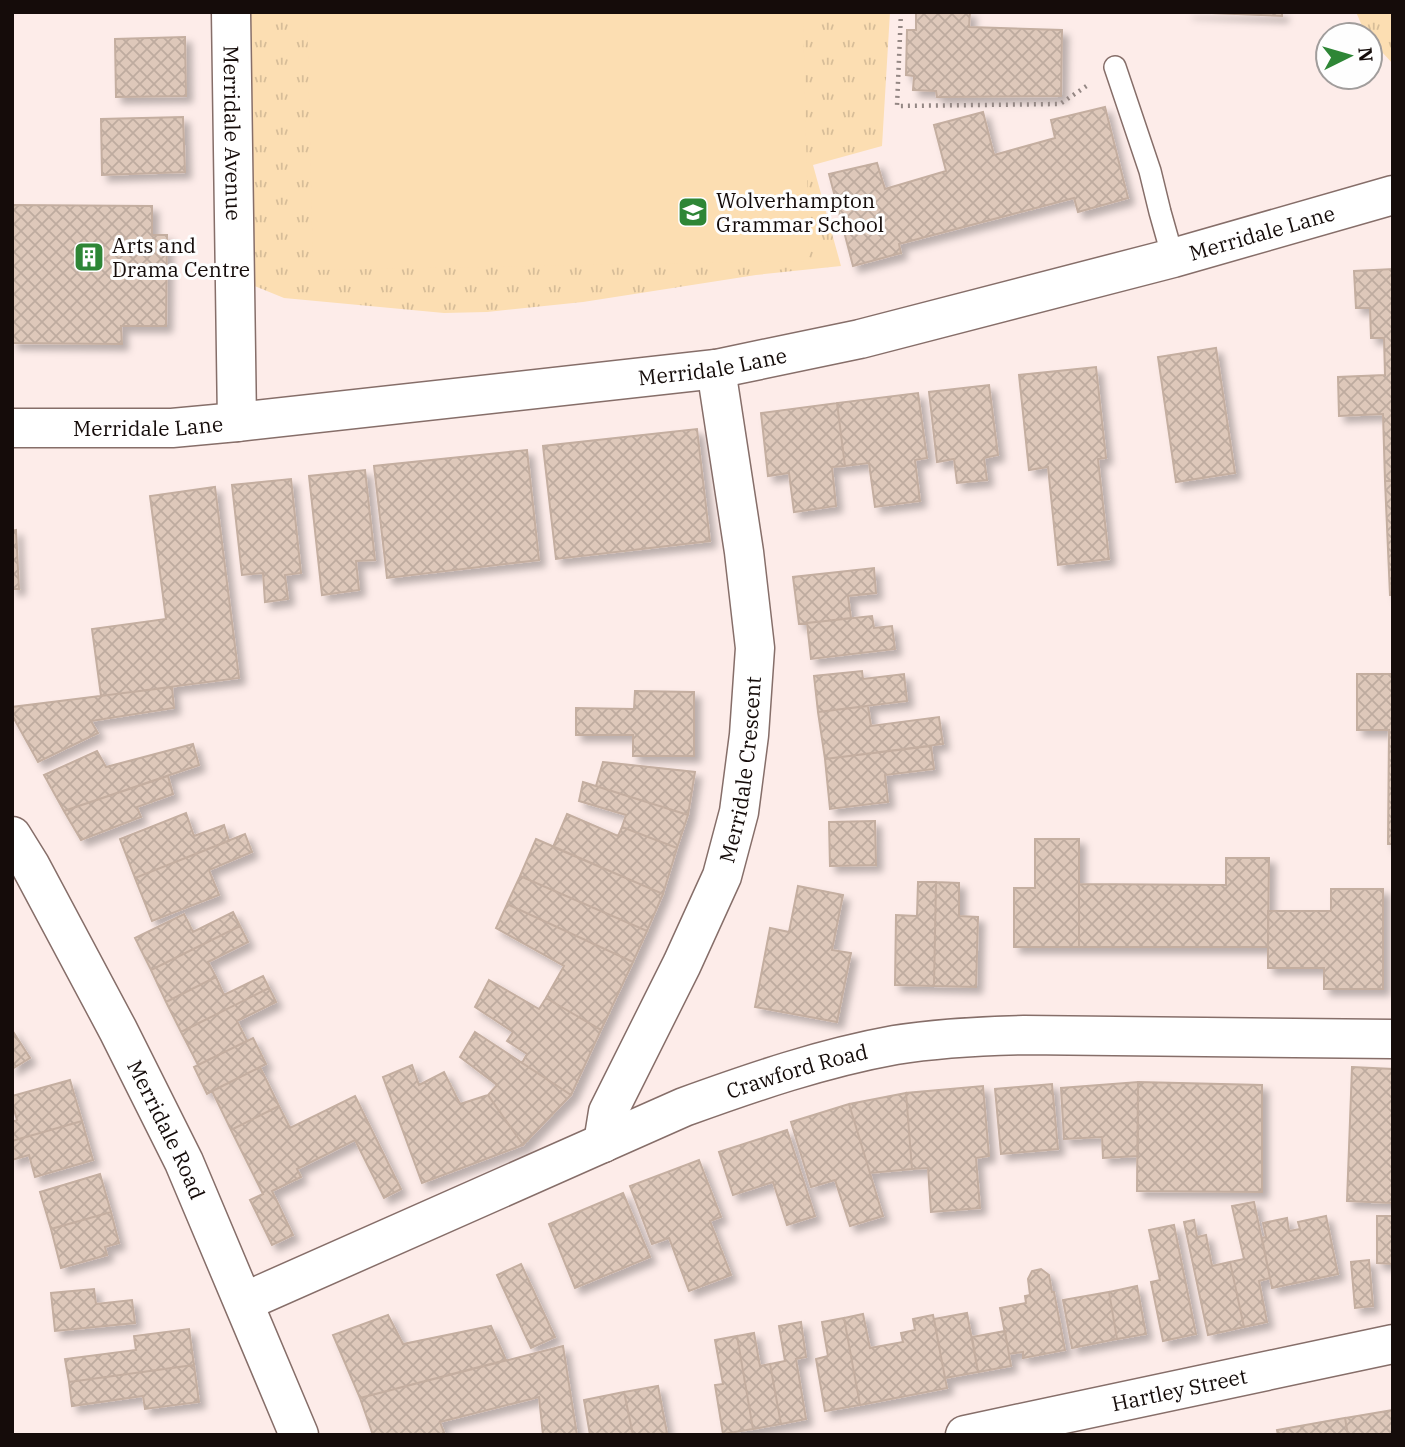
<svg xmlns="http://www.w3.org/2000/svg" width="1405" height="1447" viewBox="0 0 1405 1447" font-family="'IBM Plex Serif',serif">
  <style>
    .grass { fill: url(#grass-tufts) }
    .pitch { fill: #fcdeb2 }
    .building { fill: url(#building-cross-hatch); stroke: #c4aea0; stroke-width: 2; filter: url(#shadow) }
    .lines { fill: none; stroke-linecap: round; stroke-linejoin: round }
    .service-casing { stroke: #866e69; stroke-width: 24 }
    .minor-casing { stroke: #866e69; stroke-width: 41 }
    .tertiary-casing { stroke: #866e69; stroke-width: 41 }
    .path { stroke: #948784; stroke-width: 4.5; stroke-dasharray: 2 5; stroke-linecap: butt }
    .service { stroke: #fff; stroke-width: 21 }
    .minor { stroke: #fff; stroke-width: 38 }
    .tertiary { stroke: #fff; stroke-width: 38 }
    .labels { text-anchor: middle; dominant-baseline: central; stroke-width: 6; stroke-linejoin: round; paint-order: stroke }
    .street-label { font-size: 21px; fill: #150c0a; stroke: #fefefe }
    .poi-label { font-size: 21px; fill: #150c0a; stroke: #fefefe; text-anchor: start }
  </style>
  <defs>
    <pattern id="grass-tufts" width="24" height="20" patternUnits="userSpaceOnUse" patternTransform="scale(1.75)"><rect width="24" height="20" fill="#fcdeb2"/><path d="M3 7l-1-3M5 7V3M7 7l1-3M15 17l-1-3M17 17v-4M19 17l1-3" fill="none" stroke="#d7bd98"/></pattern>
    <pattern id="building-cross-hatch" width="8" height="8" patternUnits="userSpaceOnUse" patternTransform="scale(1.75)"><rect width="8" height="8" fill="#dec8ba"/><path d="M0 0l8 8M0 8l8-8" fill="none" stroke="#beab9f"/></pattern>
    <filter id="shadow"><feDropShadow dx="6" dy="6" stdDeviation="3.5" flood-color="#0004"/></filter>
  </defs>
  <rect width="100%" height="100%" fill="#fdece9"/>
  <path class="grass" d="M248,12H890L882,146L813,165L841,266L756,275L583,302L487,312L444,313L284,298L252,285Z
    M1356,12H1393V64L1370,39V35H1366Z"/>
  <path class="pitch" d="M307,12H803L809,261L313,270Z"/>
  <path class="building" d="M916,12H970L969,27L1062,30L1061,96L937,97L936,91L913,90L914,76L906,75L907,30H916Z
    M1186,12H1282V16Z
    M185,37L186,96L116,97L115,39Z
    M1105,107L1128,198L1078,212L1074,198L899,244L901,253L853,266L829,174L877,163L885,189L946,171L934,125L983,112L994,155L1055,138L1051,120Z
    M183,117L185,172L102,175L101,119Z
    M12,205L152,206V235H167L166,326H121L122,344L12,343Z
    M1393,269V481H1385L1383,414L1339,416L1338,377L1385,375L1384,338H1371L1370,308H1356L1354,271Z
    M1216,348L1235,473L1176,482L1158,357Z
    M1096,367L1106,458L1098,459L1109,559L1058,565L1048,467L1029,470L1019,375Z
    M989,385L998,455L984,458L987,480L957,483L954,459L937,462L929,392Z
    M918,393L927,458L915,460L920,501L875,507L869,463L845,466L837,403Z
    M837,403L845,466L832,467L836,506L794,512L789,473L768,476L761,413Z
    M697,429L710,541L556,559L543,446Z
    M527,450L539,560L387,578L374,466Z
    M365,470L375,560L356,561L359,590L322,595L309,476Z
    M291,479L301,573L285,575L288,599L265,602L263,573L242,575L232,485Z
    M1385,481H1393V595H1390Z
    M215,487L239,678L101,696L92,629L166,619L150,496Z
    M16,530L19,589H12V531Z
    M874,568L876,593L848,596L851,618L799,624L793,577Z
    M872,616L874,628L892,626L895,649L811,659L807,623Z
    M862,671L863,679L904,674L907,701L818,712L814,676Z
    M1357,674H1393V844H1388L1389,730H1357Z
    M172,687L174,708L91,721L98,733L38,762L12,715V707Z
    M635,691L694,692V756H633V735H576V708L634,709Z
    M868,706L871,726L939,717L943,744L825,759L818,712Z
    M193,744L199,765L64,811L44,775L97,751L106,767Z
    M931,746L934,769L885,775L888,802L830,809L825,759Z
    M603,762L695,772L688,815L596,786Z
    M168,776L173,794L137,807L141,817L81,840L64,811Z
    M583,782L688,815L677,848L622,827L626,815L579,801Z
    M186,813L194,836L224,825L229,841L135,878L120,839Z
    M567,814L618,836L622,827L677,848L663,894L553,847Z
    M875,821L876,865L830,866L829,822Z
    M245,834L252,852L209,870L219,895L152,921L135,878Z
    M536,839L663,894L647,931L520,876Z
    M1035,839H1079V947H1014V888H1035Z
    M1226,858H1269L1268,947H1079V884L1226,885Z
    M520,876L647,931L633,962L507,904Z
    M918,882H936L934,986L895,985L896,915L917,916Z
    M936,882L959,883V916L978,917L976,987L934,986Z
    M798,886L843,895L832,950L851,953L837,1022L755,1007L770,928L789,932Z
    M1331,889H1383V989H1324V968H1268V911H1331Z
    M507,904L633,962L601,1030L546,998L564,966L496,928Z
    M233,912L240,926L151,970L135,938L184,914L193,932Z
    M240,926L248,942L208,962L216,977L166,1002L151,970Z
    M263,976L269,988L181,1032L166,1002L216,977L224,995Z
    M489,980L539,1009L546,998L601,1030L571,1095L522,1063L527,1054L507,1041L513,1032L475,1007Z
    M269,988L276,1002L237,1021L247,1041L198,1065L181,1032Z
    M12,1030L30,1058L12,1069Z
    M475,1032L571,1095L523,1145L488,1095L497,1085L460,1057Z
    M253,1038L266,1064L207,1094L194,1067Z
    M412,1065L419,1085L444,1072L460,1104L488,1095L523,1145L422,1183L383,1077Z
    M260,1067L279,1106L231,1130L212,1091Z
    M1352,1067L1393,1069V1203L1347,1201Z
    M70,1080L82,1121L12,1141V1122L17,1120L12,1103V1096Z
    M1138,1082L1262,1085V1192L1137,1191Z
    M1138,1082V1156L1103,1158L1102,1137L1064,1139L1061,1088Z
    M1052,1084L1058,1149L1001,1154L995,1089Z
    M983,1086L989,1156L976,1158L980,1208L931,1212L928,1168L912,1169L906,1093Z
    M906,1093L912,1169L870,1173L849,1104Z
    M355,1096L401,1189L384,1198L355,1140L297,1169L301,1177L272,1191L293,1235L272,1245L250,1200L263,1194L231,1130L279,1106L290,1128Z
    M849,1104L883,1216L850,1226L835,1180L811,1187L791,1122Z
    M82,1121L93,1160L35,1177L29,1155L12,1160V1141Z
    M787,1130L815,1216L787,1225L773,1182L733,1195L719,1152Z
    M699,1160L721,1217L710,1221L731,1275L689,1291L669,1238L652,1244L630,1186Z
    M100,1174L111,1212L51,1229L40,1192Z
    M623,1193L650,1257L575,1288L549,1224Z
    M1254,1202L1270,1278L1259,1281L1267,1322L1244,1327L1230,1262L1244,1259L1232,1206Z
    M111,1212L119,1243L105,1247L107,1255L61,1268L51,1229Z
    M1326,1216L1338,1274L1272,1288L1262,1238L1266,1237L1263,1223L1287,1218L1289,1231L1300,1229L1298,1222Z
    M1377,1216H1393V1264L1377,1263Z
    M1194,1220L1197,1237L1206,1235L1212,1266L1230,1262L1244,1327L1208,1335L1184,1222Z
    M1174,1225L1196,1334L1163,1341L1151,1282L1160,1280L1149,1230Z
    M1369,1260L1373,1306L1355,1308L1351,1262Z
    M521,1264L555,1337L531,1348L497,1275Z
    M1041,1269L1049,1275L1052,1292H1054L1065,1350L1023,1358V1352L1009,1354L1000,1308L1026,1303L1025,1296L1030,1295L1028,1279L1032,1271Z
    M1137,1286L1146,1334L1117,1339L1109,1292Z
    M94,1289L96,1304L132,1300L135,1323L55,1331L51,1293Z
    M1109,1292L1117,1339L1072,1348L1063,1300Z
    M967,1313L978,1372L945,1378L934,1319Z
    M863,1314L870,1348L903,1342L901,1333L915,1330L913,1319L933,1315L947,1388L860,1405L844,1318Z
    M388,1315L403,1344L491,1326L506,1360L360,1398L333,1335Z
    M844,1318L860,1405L825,1411L816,1359L828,1356L822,1322Z
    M801,1322L806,1357L796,1359L806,1419L781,1424L770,1364L785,1361L779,1326Z
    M189,1329L194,1365L69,1382L65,1359L136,1350L134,1336Z
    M1005,1331L1011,1366L978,1372L972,1337Z
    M754,1333L760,1366L770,1364L781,1424L753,1429L737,1336Z
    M737,1336L753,1429L723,1434L715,1385L723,1384L715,1340Z
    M563,1346L577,1435H543L539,1397L440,1422L445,1435H373L360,1398Z
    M194,1365L199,1402L145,1409L143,1396L72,1406L69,1382Z
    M658,1386L667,1433L657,1435H633L624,1392Z
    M624,1392L633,1435H590L584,1400Z
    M1393,1410V1435H1348L1345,1418Z
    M1345,1418L1348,1435H1278L1277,1430Z"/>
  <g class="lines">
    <g class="service-casing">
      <path id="service" d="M1115,67L1150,171L1160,212L1173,258"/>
    </g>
    <g class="minor-casing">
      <g id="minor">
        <path id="s1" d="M231,12L237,422"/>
        <path id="s2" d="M12,428H172L237,422L716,369L860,339L1173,258L1393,195"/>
        <path id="s3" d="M603,1143L608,1112L682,964L722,876L739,812L749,735L755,648L744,552L716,369"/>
        <path id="s4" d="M244,1302L684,1107C753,1082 823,1058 895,1045C938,1038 981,1036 1024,1035L1393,1039"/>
        <path id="s5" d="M965,1435L1393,1344"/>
      </g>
    </g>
    <g class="tertiary-casing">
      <g id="tertiary">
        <path id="s6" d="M12,836L30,865L118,1030L184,1162L299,1435"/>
      </g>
    </g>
    <path class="path" d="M901,12L897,106L1060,104L1088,85"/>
    <use href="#service" class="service"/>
    <use href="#minor" class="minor"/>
    <use href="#tertiary" class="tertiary"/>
  </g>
  <defs>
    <g id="school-square" transform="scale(1.575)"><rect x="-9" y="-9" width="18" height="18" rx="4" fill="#2e8636" stroke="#fefefe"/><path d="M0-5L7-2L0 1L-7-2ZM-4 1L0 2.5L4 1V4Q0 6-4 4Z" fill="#fff"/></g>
    <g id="building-square" transform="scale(1.575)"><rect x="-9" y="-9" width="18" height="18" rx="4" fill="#2e8636" stroke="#fefefe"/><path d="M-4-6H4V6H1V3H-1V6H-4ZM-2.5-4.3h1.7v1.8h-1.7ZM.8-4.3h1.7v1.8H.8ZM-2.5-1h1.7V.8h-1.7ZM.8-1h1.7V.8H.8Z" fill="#fff"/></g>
  </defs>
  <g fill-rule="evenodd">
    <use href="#school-square" x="693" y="212"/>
    <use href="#building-square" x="89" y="257"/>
  </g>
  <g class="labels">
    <g class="street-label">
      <text stroke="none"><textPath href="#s1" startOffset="121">Merridale Avenue</textPath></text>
      <text stroke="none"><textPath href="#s2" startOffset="1270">Merridale Lane</textPath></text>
      <text stroke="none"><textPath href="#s2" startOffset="704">Merridale Lane</textPath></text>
      <text stroke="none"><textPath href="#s2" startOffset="136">Merridale Lane</textPath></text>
      <text stroke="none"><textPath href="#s3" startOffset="402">Merridale Crescent</textPath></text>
      <text stroke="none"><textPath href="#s4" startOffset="600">Crawford Road</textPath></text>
      <text stroke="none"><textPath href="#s6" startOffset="332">Merridale Road</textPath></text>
      <text stroke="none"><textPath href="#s5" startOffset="219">Hartley Street</textPath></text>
    </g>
    <g class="poi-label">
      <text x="716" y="200">Wolverhampton<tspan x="716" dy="24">Grammar School</tspan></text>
      <text x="112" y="245">Arts and<tspan x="112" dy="24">Drama Centre</tspan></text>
    </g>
  </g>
  <rect width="1405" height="1447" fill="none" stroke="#150c0a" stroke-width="28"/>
  <g transform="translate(1349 56) rotate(85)"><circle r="33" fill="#fefefe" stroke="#a19d9c" stroke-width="2"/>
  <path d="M0-5L12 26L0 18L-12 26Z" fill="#2e8636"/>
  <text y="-10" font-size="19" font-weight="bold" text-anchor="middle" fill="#150c0a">N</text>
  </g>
</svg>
